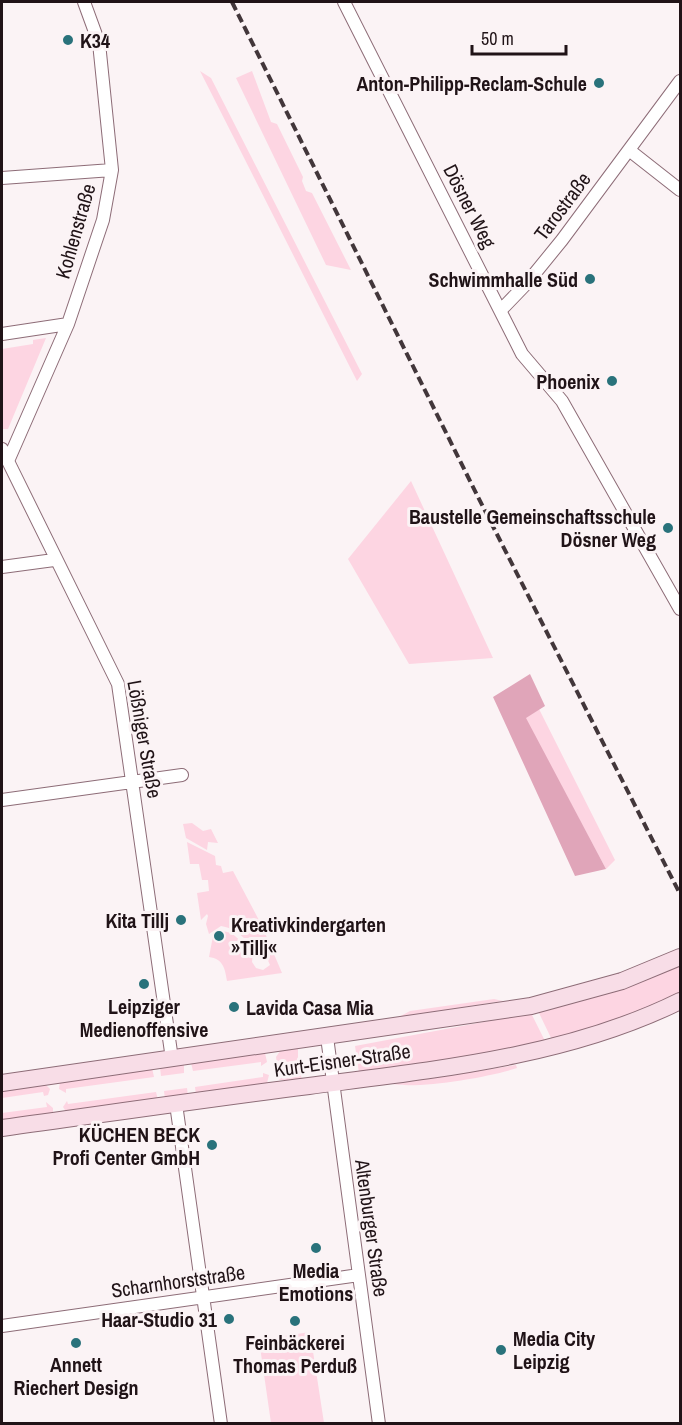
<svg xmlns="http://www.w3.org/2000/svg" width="682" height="1425" viewBox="0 0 682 1425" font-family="'Archivo Narrow',sans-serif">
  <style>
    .green { fill: #fdd5e2 }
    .forest { fill: #e0a5b9 }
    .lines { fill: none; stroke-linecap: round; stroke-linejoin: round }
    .minor-casing { stroke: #8d6c77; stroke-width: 14 }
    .secondary-casing { stroke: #8d6c77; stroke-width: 18 }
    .minor { stroke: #fff; stroke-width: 12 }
    .secondary { stroke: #f8dde7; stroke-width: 16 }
    .rail { stroke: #42363a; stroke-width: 4; stroke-dasharray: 9 4.5; stroke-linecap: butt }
    .poi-dot { fill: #29727b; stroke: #fbf3f5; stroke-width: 2 }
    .labels { text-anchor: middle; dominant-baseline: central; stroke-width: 6; stroke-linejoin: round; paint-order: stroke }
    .poi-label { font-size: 20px; font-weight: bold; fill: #201317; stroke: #fbf3f5; text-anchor: end }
    .street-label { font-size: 20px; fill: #201317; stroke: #fbf3f5 }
  </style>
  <rect width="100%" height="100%" fill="#fbf3f5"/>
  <path class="green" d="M200,71L211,78L362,374L357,381Z
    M252,71L271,122L277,124L303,177L302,181L306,191L312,193L351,270L326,265L236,78Z
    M46,338L8,429H2V349L33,344V340Z
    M411,481L493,658L409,664L348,559Z
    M539,709L615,860L606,869L525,718Z
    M192,823L203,831L211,829L218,843L208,842L207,850L186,838L183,824Z
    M187,842L215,856L216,865L221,866L223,873L233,871L262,926L282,973L227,981C225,968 223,959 209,957L213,936C231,922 240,944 253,953L252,962L256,968L263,970L270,965L266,956C247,947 244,930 221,926L209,934L206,924L208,916L207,914L201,920L197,893L209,891L208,880H202L199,864H190Z
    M680,964V994L631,1015L552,1040L539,1013V1011Z
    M494,999L503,1001L399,1017L410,1011Z
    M531,1013L545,1041L484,1054L359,1073L355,1046Z
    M298,1048V1062L277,1064L276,1057L280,1051Z
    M265,1053L267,1062L261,1066V1062L193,1071L191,1063Z
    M184,1064V1073L161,1076L160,1067Z
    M516,1065L517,1068C490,1077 419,1089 393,1084Z
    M299,1067L302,1080H279L278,1070Z
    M152,1068L154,1077L66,1089V1093L59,1089L60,1081Z
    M263,1073L269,1075L267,1083L196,1095L195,1087L263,1077Z
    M46,1085L50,1089L48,1095L44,1096L43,1092L2,1098V1089Z
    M187,1088L188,1096L165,1099L164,1091Z
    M156,1092L158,1100L67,1113L63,1107L67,1101L68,1104Z
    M46,1102L53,1108V1115L2,1122V1113L47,1107Z
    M310,1332L324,1423H271L259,1340Z"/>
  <path class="forest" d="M530,674L545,706L526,718L606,869L575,876L493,697Z"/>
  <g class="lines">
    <g class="minor-casing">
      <path id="minor" d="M344,2L522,354L562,401L680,609
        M629,150L680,190
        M2,178L112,170
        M501,310L527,283L562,240L680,81
        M2,334L68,324
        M2,449L118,684L172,1059
        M8,461L68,324L103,220L112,170L99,43L84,2
        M2,567L54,560
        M2,800L182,775
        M327,1037L379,1424
        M176,1104L221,1424
        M2,1326L359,1275"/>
    </g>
    <g class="secondary-casing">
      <path id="secondary" d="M2,1083L531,1006L622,981L680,957
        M2,1128C104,1114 206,1099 309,1086C433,1070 567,1057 680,1001"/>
    </g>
    <use href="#minor" class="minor"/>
    <use href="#secondary" class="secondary"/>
    <path class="rail" d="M232,2L478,497L680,894"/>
  </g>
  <g class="poi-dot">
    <circle cx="68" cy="40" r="6"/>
    <circle cx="599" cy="83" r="6"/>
    <circle cx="590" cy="279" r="6"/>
    <circle cx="612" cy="381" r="6"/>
    <circle cx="668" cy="528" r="6"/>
    <circle cx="181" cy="920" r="6"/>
    <circle cx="219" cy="936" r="6"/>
    <circle cx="144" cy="984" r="6"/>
    <circle cx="234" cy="1007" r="6"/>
    <circle cx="212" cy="1145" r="6"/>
    <circle cx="316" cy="1248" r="6"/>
    <circle cx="229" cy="1319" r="6"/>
    <circle cx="295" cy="1321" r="6"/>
    <circle cx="76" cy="1343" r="6"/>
    <circle cx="501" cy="1350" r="6"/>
  </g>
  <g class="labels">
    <g class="poi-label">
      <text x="80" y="40" text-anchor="start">K34</text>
      <text x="587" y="83">Anton-Philipp-Reclam-Schule</text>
      <text x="578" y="279">Schwimmhalle Süd</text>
      <text x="600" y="381">Phoenix</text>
      <text x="656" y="516">Baustelle Gemeinschaftsschule<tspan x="656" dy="23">Dösner Weg</tspan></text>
      <text x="169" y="920">Kita Tillj</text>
      <text x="231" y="924" text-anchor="start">Kreativkindergarten<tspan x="231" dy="23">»Tillj«</tspan></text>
      <text x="144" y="1006" text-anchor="middle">Leipziger<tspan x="144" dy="23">Medienoffensive</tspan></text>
      <text x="246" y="1007" text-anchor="start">Lavida Casa Mia</text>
      <text x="200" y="1134">KÜCHEN BECK<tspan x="200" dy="23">Profi Center GmbH</tspan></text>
      <text x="316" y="1270" text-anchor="middle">Media<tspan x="316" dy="23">Emotions</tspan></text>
      <text x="217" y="1319">Haar-Studio 31</text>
      <text x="513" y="1338" text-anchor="start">Media City<tspan x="513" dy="23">Leipzig</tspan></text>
      <text x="295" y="1342" text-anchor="middle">Feinbäckerei<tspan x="295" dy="23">Thomas Perduß</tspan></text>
      <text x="76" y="1364" text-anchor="middle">Annett<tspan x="76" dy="23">Riechert Design</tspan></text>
    </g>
    <g class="street-label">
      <text transform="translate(470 206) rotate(63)">Dösner Weg</text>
      <text transform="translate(562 206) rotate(-53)">Tarostraße</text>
      <text transform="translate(75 231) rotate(-74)">Kohlenstraße</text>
      <text transform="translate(145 739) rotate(80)">Lößniger Straße</text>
      <text transform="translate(342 1060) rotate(-8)">Kurt-Eisner-Straße</text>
      <text transform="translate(372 1228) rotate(82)">Altenburger Straße</text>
      <text transform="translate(178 1281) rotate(-8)">Scharnhorststraße</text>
    </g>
  </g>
  <rect width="682" height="1425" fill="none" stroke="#201317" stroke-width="6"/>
  <path d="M472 45v9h94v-9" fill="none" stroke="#201317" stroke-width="3"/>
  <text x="481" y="45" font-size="18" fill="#201317" stroke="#fbf3f5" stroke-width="4.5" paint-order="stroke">50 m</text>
</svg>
